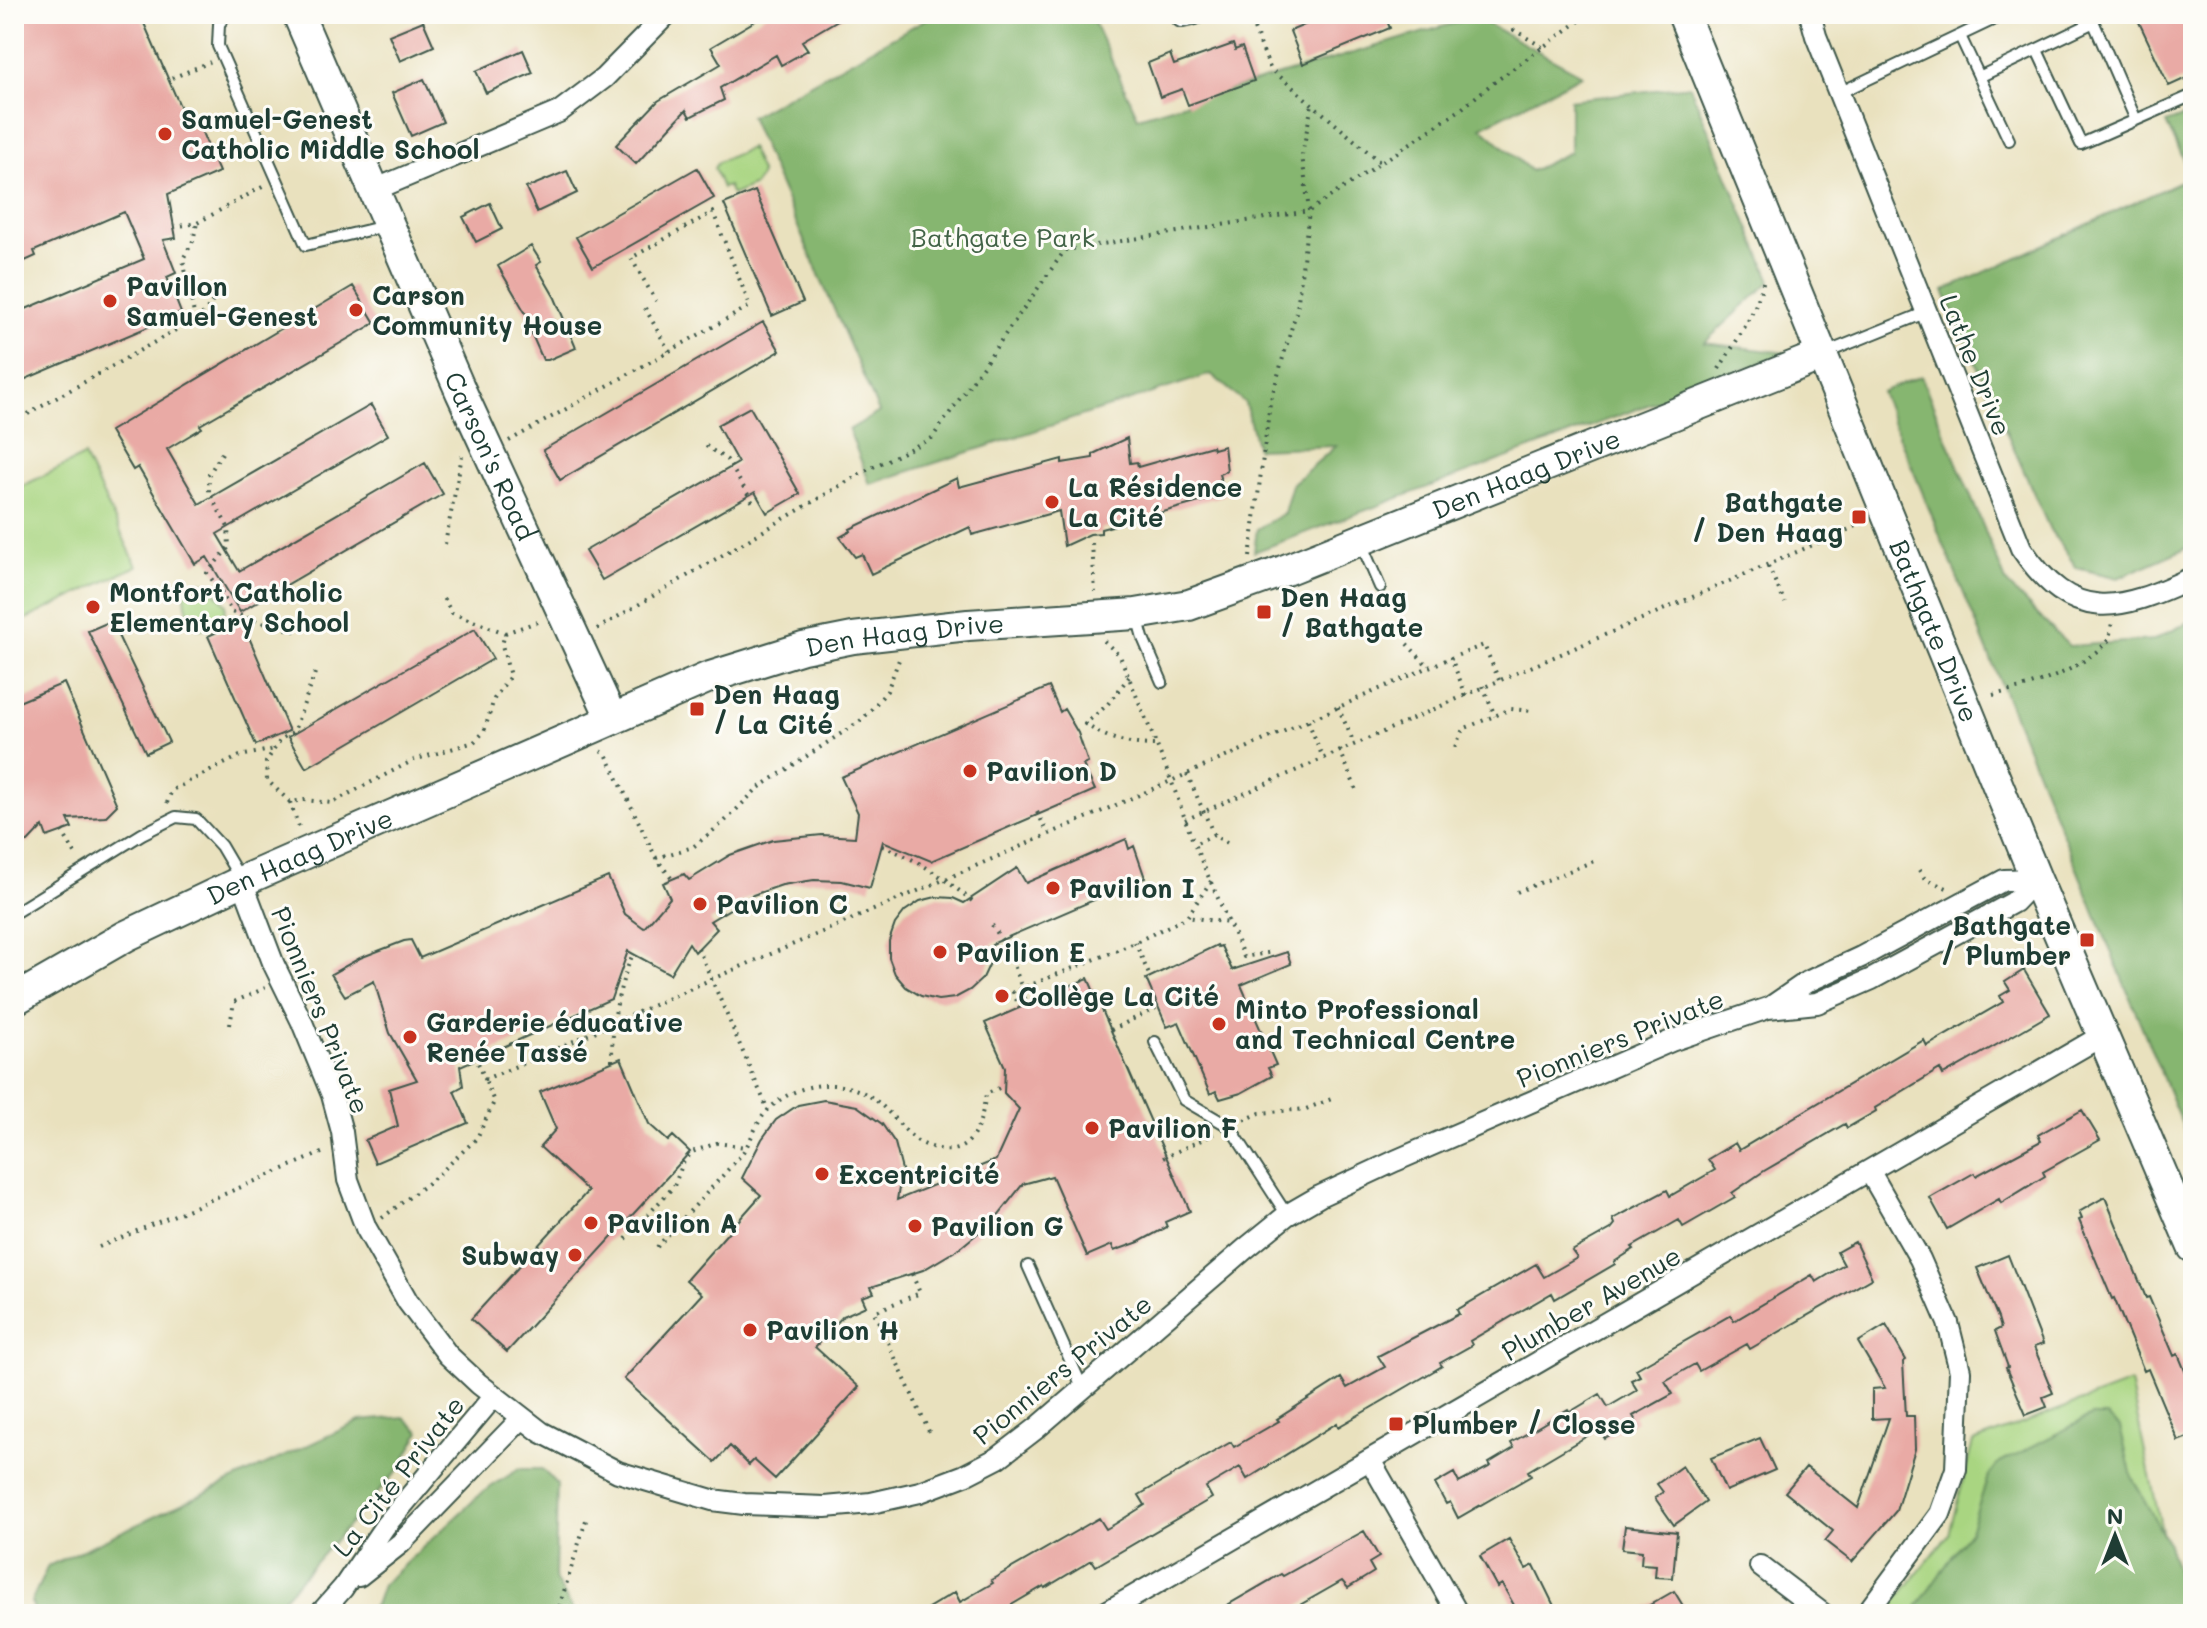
<svg xmlns="http://www.w3.org/2000/svg" width="2207" height="1628" viewBox="0 0 2207 1628" font-family="Mali,sans-serif">
  <style>
    .green { fill: #a9d581; stroke: #64895a; stroke-width: 2 }
    .forest { fill: #86b66f; stroke: #527a52; stroke-width: 2 }
    .building { fill: #e9aaa5 }
    .lines { fill: none; stroke-linecap: round; stroke-linejoin: round }
    .lane-casing { stroke: #3d5649; stroke-width: 14 }
    .street-casing { stroke: #3d5649; stroke-width: 24 }
    .secondary-casing { stroke: #3d5649; stroke-width: 34 }
    .path { stroke: #3d5649; stroke-width: 4; stroke-dasharray: 2 6; stroke-linecap: butt }
    .lane { stroke: #fff; stroke-width: 10 }
    .street { stroke: #fff; stroke-width: 20 }
    .secondary { stroke: #fff; stroke-width: 30 }
    .path-bridge { stroke: #3d5649; stroke-width: 4; stroke-dasharray: 2 6; stroke-linecap: butt }
    .poi-dot { fill: #c8321e; stroke: #fdfcf7; stroke-width: 3 }
    .labels { text-anchor: middle; dominant-baseline: central; stroke-width: 6; stroke-linejoin: round; paint-order: stroke }
    .poi-label { font-size: 26px; font-weight: bold; fill: #1f3d34; stroke: #fdfcf7; text-anchor: start }
    .park-label { font-size: 26px; fill: #426347; stroke: #fdfcf7 }
    .street-label { font-size: 26px; fill: #1f3d34; stroke: #fdfcf7 }
  </style>
  <rect width="100%" height="100%" fill="#fdfcf7"/>
  <filter id="ink" filterUnits="userSpaceOnUse"><feTurbulence type="fractalNoise" baseFrequency=".0125" numOctaves="2"/><feDisplacementMap in="SourceGraphic" scale="16" xChannelSelector="R" yChannelSelector="G"/><feConvolveMatrix kernelMatrix="1 2 1 2 8 2 1 2 1" color-interpolation-filters="sRGB"/></filter>
  <filter id="wash" filterUnits="userSpaceOnUse"><feTurbulence type="fractalNoise" baseFrequency=".006" numOctaves="4" result="noise"/><feDisplacementMap in="SourceGraphic" scale="32" xChannelSelector="R" yChannelSelector="G"/><feGaussianBlur stdDeviation="1.8" result="paint"/><feColorMatrix in="noise" values="0 0 0 0 0 0 0 0 0 0 0 0 0 0 0 0 0 1.4 0 .05"/><feComposite in="paint" operator="in"/></filter>
  <g filter="url(#wash)">
    <rect width="100%" height="100%" fill="#e9e1be"/>
    <path class="green" d="M750,148L761,174L755,185L732,195L728,186L722,188L714,168L718,162Z
      M84,456L137,566L14,625V490Z
      M200,582L207,583L226,604C226,622 216,627 199,629C188,620 185,605 185,591L192,584Z
      M2130,1383L2180,1614H1885L1949,1534L1973,1442Z"/>
    <path class="forest" d="M935,14H1090L1138,117L1475,17L1582,75L1481,127L1531,171L1570,152V100L1690,86L1771,281L1704,343L1787,353L1254,552L1257,529L1284,513L1292,484L1336,446L1257,449L1245,403L1211,374L870,484L849,430L879,412L750,117Z
      M2193,113V545L2118,578L2077,568L2050,530L1944,291L2192,176L2166,123Z
      M1921,376L2007,584L2069,646L2154,640L2193,620V1151L1881,392Z
      M2091,1416H2107L2120,1427L2132,1477L2168,1544L2190,1614H1912L1970,1531L1988,1477L1998,1464Z
      M404,1417L420,1432L400,1468L269,1614H36L31,1602L48,1566L360,1421Z
      M519,1469H542L557,1485L555,1579L575,1614H362L375,1605L382,1585L483,1492Z"/>
    <g id="blocks">
      <path class="building" d="M14,14H140L189,127L198,123L219,172L168,194L176,238L163,240L176,273L167,277L181,313L14,384V314L144,259L124,212L34,251L36,256L14,266Z
        M767,14H848L802,41L808,50L781,65L776,55L720,88L724,100L690,117L686,110L636,164L616,145L658,101L721,64L711,47Z
        M1317,14H1384L1390,28L1303,64L1290,31L1319,19Z
        M2152,14H2193V75L2169,86L2138,20Z
        M423,21L434,46L400,61L389,35Z
        M1233,44L1235,50L1242,47L1254,81L1188,105L1182,89L1160,97L1148,63L1170,54L1174,65Z
        M523,50L533,73L486,93L476,71Z
        M424,79L443,122L411,136L392,93Z
        M697,168L714,198L593,267L576,237Z
        M567,171L577,193L537,212L526,188Z
        M755,191L803,302L772,316L724,204Z
        M490,203L502,229L476,242L463,217Z
        M531,246L541,262L536,265L555,298L576,348L548,360H543L529,328L533,326L498,266Z
        M353,286L375,323L200,425L202,428L167,449L199,504L371,405L388,435L217,534L239,571L425,463L443,494L240,612L207,557L195,564L138,467L133,470L110,431Z
        M763,322L780,351L560,480L543,450Z
        M750,407L800,494L767,513L755,492L602,580L585,551L738,463L717,425Z
        M1127,438L1130,463L1137,462L1138,467L1212,446L1213,449L1224,446L1227,471L1219,474L1225,495L1101,529V533L1090,534L1064,546L1059,511L972,535L970,527L871,574L862,554L855,557L840,537L851,531L850,529L957,478L959,487L1062,459V463L1093,458V454Z
        M111,621L169,742L146,753L88,631Z
        M242,621L289,731L256,745L208,636Z
        M475,629L493,659L306,768L288,737Z
        M64,683L117,805L105,817L68,819L72,828L47,837L43,826L28,842L14,843V704Z
        M1049,687L1060,712L1064,709L1078,733L1088,763L1083,765L1095,790L931,861L883,841L870,888L842,881L814,880L782,885L753,895L710,921L717,929L695,952L689,943L670,974L628,951L611,999L460,1066L463,1086L454,1091L468,1123L375,1163L365,1140L398,1126L389,1089L417,1080L390,1033L374,981L345,996L331,974L360,958L404,941L411,940L420,958L608,877L625,914L644,928L670,898L663,883L684,874L689,880L730,855L773,840L822,835L855,837L858,813L841,777Z
        M1126,839L1129,849L1134,846L1145,878L992,944L990,963L983,978L970,990L955,998L938,1000L921,996L906,987L895,974L889,958V941L895,924L905,911L920,901L936,897L953,898L964,903L1017,868L1026,883Z
        M1217,945L1218,947L1221,946L1232,970L1287,952L1291,964L1241,985L1276,1065L1268,1068L1272,1076L1241,1093L1220,1099L1216,1091L1210,1094L1179,1022L1167,1027L1146,979Z
        M2024,970L2050,1014L2021,1031L1943,1075L1940,1069L1875,1108L1876,1111L1847,1128L1845,1124L1764,1171L1732,1193L1735,1197L1683,1227L1679,1220L1632,1247L1634,1249L1614,1262L1615,1264L1555,1299L1552,1293L1470,1341L1472,1345L1440,1363L1442,1366L1422,1378L1338,1427L1337,1423L1247,1479L1240,1467L1206,1487L1212,1498L1096,1566L1092,1560L1045,1588L1044,1586L1008,1607L1012,1614H918L955,1592L960,1602L993,1583L991,1580L1099,1518L1106,1529L1115,1524L1145,1505L1139,1495L1231,1442L1234,1447L1279,1421L1277,1419L1341,1378L1347,1388L1385,1367L1378,1356L1459,1314L1457,1310L1536,1264L1544,1277L1577,1258L1572,1251L1611,1229L1615,1224L1613,1219L1667,1190L1670,1196L1715,1170L1708,1159L1735,1143L1739,1150L1924,1040L1927,1046L2003,1002L2000,996L2010,990L2005,982Z
        M1088,978L1190,1211L1165,1222L1167,1227L1139,1242L1114,1251L1112,1245L1087,1256L1052,1176L1023,1184L996,1218L960,1248L923,1270L871,1287L874,1293L862,1297L866,1306L843,1316L815,1347L859,1387L775,1479L754,1460L749,1465L730,1446L715,1462L624,1379L702,1294L686,1280L761,1195L742,1178L762,1139L776,1120L798,1105L824,1100L857,1106L882,1124L895,1143L902,1170L897,1200L996,1160L1019,1109L1004,1093L1005,1067L985,1023Z
        M621,1058L649,1124L668,1141L673,1136L690,1152L507,1352L471,1319L588,1191L540,1147L556,1129L540,1092Z
        M2082,1110L2100,1140L2043,1172L2045,1176L2001,1203L1999,1199L1947,1229L1930,1198L1974,1173L1976,1176L2041,1141L2038,1135Z
        M2105,1197L2146,1298L2149,1297L2174,1356L2178,1354L2193,1390V1435L2178,1441L2148,1369L2144,1371L2114,1298L2112,1299L2079,1220L2082,1219L2079,1212Z
        M1855,1242L1872,1278L1750,1349L1747,1344L1699,1371L1695,1364L1665,1381L1673,1394L1633,1416L1636,1421L1605,1439L1599,1429L1528,1471L1531,1476L1458,1518L1450,1502L1446,1504L1435,1484L1454,1473L1459,1483L1491,1466L1489,1463L1514,1448L1511,1443L1568,1409L1570,1412L1600,1394L1608,1407L1637,1390L1631,1380L1640,1376L1636,1369L1731,1315L1734,1321L1812,1275L1816,1282L1844,1265L1837,1252Z
        M2008,1255L2043,1344L2034,1347L2053,1393L2043,1397L2047,1407L2026,1415L2006,1368L2008,1367L1995,1331L2001,1328L1998,1318L1977,1268Z
        M1886,1325L1906,1360L1903,1362L1906,1416H1914L1915,1449L1896,1511L1852,1562L1825,1541L1833,1531L1785,1492L1806,1467L1858,1508L1889,1418L1872,1419V1389L1885,1388L1858,1342Z
        M1760,1438L1775,1470L1726,1491L1711,1458Z
        M1682,1466L1706,1502L1674,1525L1655,1498L1663,1492L1657,1484Z
        M1625,1526L1677,1532L1673,1578L1655,1577L1656,1565L1641,1564L1642,1551L1622,1549Z
        M1364,1531L1379,1557L1369,1563L1374,1572L1348,1588L1342,1581L1284,1614H1212L1281,1574L1283,1576Z
        M1509,1539L1526,1569L1534,1565L1558,1614H1519L1502,1584L1497,1587L1480,1556Z
        M1674,1591L1688,1614H1634Z"/>
    </g>
  </g>
  <g filter="url(#ink)">
    <use href="#blocks" fill-opacity="0" stroke="#3d5649" stroke-width="2"/>
    <g class="lines">
      <g class="lane-casing">
        <path id="lane" d="M227,14L219,24L218,46L306,245L385,226
          M2090,14L2136,120
          M1960,36L2009,140
          M2037,50L2081,144L2193,95
          M1979,77L2094,22
          M1839,93L2005,14
          M1823,354L1927,312
          M1360,541L1380,587
          M1137,616L1143,638L1162,682
          M14,913L142,834L176,817L196,819L221,846L241,880
          M1155,1042L1184,1100L1230,1127L1287,1215
          M1028,1266L1083,1389"/>
      </g>
      <g class="street-casing">
        <path id="street" d="M1810,14L1816,36L2021,548C2073,625 2118,612 2193,577
          M1182,17L1195,14
          M374,190L559,112L604,78L667,14
          M242,881L274,965L301,1020L332,1095L342,1132L348,1180L366,1228L408,1302L448,1355L479,1384L541,1432L618,1472L712,1500L744,1504L825,1507L871,1503L920,1492L965,1475L998,1458L1037,1428L1245,1249L1287,1215L1320,1196L1395,1161L1671,1041L1768,1008L1817,1003L1872,979L2014,902L2036,879
          M1772,1006L1807,982L1861,957L2004,880L2036,879
          M1370,1460L1458,1614
          M1760,1566L1823,1614
          M359,1576L401,1543L522,1418
          M320,1614L343,1588L385,1526L494,1396
          M1103,1614L2105,1034
          M1866,1614L1940,1514L1956,1469L1960,1371L1948,1323L1920,1259L1870,1172"/>
      </g>
      <g class="secondary-casing">
        <g id="secondary">
          <path id="s1" d="M298,14L461,392L612,719"/>
          <path id="s2" d="M1683,14L2036,879L2193,1247"/>
          <path id="s3" d="M14,1000L126,936L242,881L707,678L803,648L853,638L968,625L1136,614L1189,605L1283,571L1822,355"/>
        </g>
      </g>
      <path class="path" d="M1248,14L1270,68L1381,163
        M1508,14L1514,30L1544,48
        M172,78L210,62
        M174,227L197,223L264,186
        M645,308L669,351
        M195,319L183,259L193,241L197,223
        M1719,369C1737,339 1757,313 1764,278
        M14,422L204,314L216,296
        M509,441L750,306L713,212L631,258L656,301
        M706,446L727,460L755,506
        M222,453L209,474V493L228,527L229,547L207,573L222,593L231,612L265,624L300,632
        M1092,543L1095,592
        M445,544L462,456
        M1250,557L1270,403L1297,309L1309,211L1302,155L1312,104
        M1768,566L1785,603
        M597,629L865,471L932,438L1065,250L1309,211L1460,110L1489,86L1589,14
        M505,633L537,622
        M1104,641L1120,656L1171,780L1194,844
        M1407,644L1429,667L1451,658
        M315,673L294,731L281,739L266,762L267,780L290,802L304,800L331,803L414,760L474,742L484,732L494,699L510,676L502,645L505,633L452,613L442,596
        M1129,677L1107,705L1085,724C1109,740 1128,745 1157,745
        M1499,680L1484,645L1451,658L1466,695L1866,522
        M1483,686L1495,716
        M1993,695C2036,685 2077,673 2109,640L2112,622
        M1338,707L1354,743
        M1308,721L1323,758
        M1455,747L1463,729L1511,709L1531,711
        M1340,750L1356,789
        M601,751L606,754L656,858L672,879
        M1187,774L1214,835L1228,844
        M290,802L300,830
        M167,803L172,790L240,756L275,749
        M1037,812L1048,833
        M1185,820L1466,695
        M62,831L77,857
        M1214,835L1194,844L1244,957L1273,952
        M656,858L693,847L725,821L757,789L863,719L887,691L900,657
        M1919,870L1925,879L1947,888
        M1211,881L1187,917L1229,923
        M1517,892L1594,861
        M1135,942L1150,977
        M698,948L768,1110
        M1020,1008L1013,992L1128,946L1187,917
        M230,1025L234,1002L265,988
        M1111,1030L1158,1007
        M475,1056L485,1079C562,1048 636,1012 712,979C952,877 1191,773 1429,667
        M1244,1120L1260,1113L1306,1109L1334,1098
        M1163,1158L1214,1134
        M382,1218L437,1176L477,1138L494,1102L485,1079
        M626,1239L674,1186L683,1163L692,1152L717,1143L746,1147
        M99,1247L324,1152
        M657,1247C684,1217 713,1187 740,1156C752,1142 755,1122 769,1109C783,1095 803,1086 824,1085C839,1084 858,1088 871,1097C888,1108 899,1126 915,1139C923,1145 933,1148 943,1150C975,1154 982,1118 986,1094L999,1088
        M912,1274L920,1293L874,1312L931,1436
        M557,1614L587,1517"/>
      <use href="#lane" class="lane"/>
      <use href="#street" class="street"/>
      <use href="#secondary" class="secondary"/>
      <path class="path-bridge" d="M882,846C917,859 943,877 972,901
        M992,925L1010,952L1027,1005
        M612,1061C612,1022 617,990 633,954"/>
    </g>
  </g>
  <g class="poi-dot">
    <circle cx="165" cy="134" r="8"/>
    <circle cx="110" cy="301" r="8"/>
    <circle cx="356" cy="310" r="8"/>
    <circle cx="1052" cy="502" r="8"/>
    <rect x="1851" y="509" width="16" height="16" rx="4"/>
    <circle cx="93" cy="607" r="8"/>
    <rect x="1256" y="604" width="16" height="16" rx="4"/>
    <rect x="689" y="701" width="16" height="16" rx="4"/>
    <circle cx="970" cy="771" r="8"/>
    <circle cx="1053" cy="888" r="8"/>
    <circle cx="700" cy="904" r="8"/>
    <rect x="2079" y="932" width="16" height="16" rx="4"/>
    <circle cx="940" cy="952" r="8"/>
    <circle cx="1002" cy="996" r="8"/>
    <circle cx="1219" cy="1024" r="8"/>
    <circle cx="410" cy="1037" r="8"/>
    <circle cx="1092" cy="1128" r="8"/>
    <circle cx="822" cy="1174" r="8"/>
    <circle cx="591" cy="1223" r="8"/>
    <circle cx="915" cy="1226" r="8"/>
    <circle cx="575" cy="1255" r="8"/>
    <circle cx="750" cy="1330" r="8"/>
    <rect x="1388" y="1416" width="16" height="16" rx="4"/>
  </g>
  <g class="labels">
    <g class="poi-label">
      <text x="181" y="119">Samuel-Genest<tspan x="181" dy="30">Catholic Middle School</tspan></text>
      <text x="126" y="286">Pavillon<tspan x="126" dy="30">Samuel-Genest</tspan></text>
      <text x="372" y="295">Carson<tspan x="372" dy="30">Community House</tspan></text>
      <text x="1068" y="487">La Résidence<tspan x="1068" dy="30">La Cité</tspan></text>
      <text x="1843" y="502" text-anchor="end">Bathgate<tspan x="1843" dy="30">/ Den Haag</tspan></text>
      <text x="109" y="592">Montfort Catholic<tspan x="109" dy="30">Elementary School</tspan></text>
      <text x="1280" y="597">Den Haag<tspan x="1280" dy="30">/ Bathgate</tspan></text>
      <text x="713" y="694">Den Haag<tspan x="713" dy="30">/ La Cité</tspan></text>
      <text x="986" y="771">Pavilion D</text>
      <text x="1069" y="888">Pavilion I</text>
      <text x="716" y="904">Pavilion C</text>
      <text x="2071" y="925" text-anchor="end">Bathgate<tspan x="2071" dy="30">/ Plumber</tspan></text>
      <text x="956" y="952">Pavilion E</text>
      <text x="1018" y="996">Collège La Cité</text>
      <text x="1235" y="1009">Minto Professional<tspan x="1235" dy="30">and Technical Centre</tspan></text>
      <text x="426" y="1022">Garderie éducative<tspan x="426" dy="30">Renée Tassé</tspan></text>
      <text x="1108" y="1128">Pavilion F</text>
      <text x="838" y="1174">Excentricité</text>
      <text x="607" y="1223">Pavilion A</text>
      <text x="931" y="1226">Pavilion G</text>
      <text x="559" y="1255" text-anchor="end">Subway</text>
      <text x="766" y="1330">Pavilion H</text>
      <text x="1412" y="1424">Plumber / Closse</text>
    </g>
    <g class="park-label">
      <text x="1003" y="237">Bathgate Park</text>
    </g>
    <g class="street-label">
      <text transform="translate(1976 365) rotate(68)">Lathe Drive</text>
      <text stroke="none"><textPath href="#s1" startOffset="482">Carson's Road</textPath></text>
      <text stroke="none"><textPath href="#s3" startOffset="1616">Den Haag Drive</textPath></text>
      <text stroke="none"><textPath href="#s2" startOffset="666">Bathgate Drive</textPath></text>
      <text stroke="none"><textPath href="#s3" startOffset="968">Den Haag Drive</textPath></text>
      <text stroke="none"><textPath href="#s3" startOffset="320">Den Haag Drive</textPath></text>
      <text transform="translate(321 1010) rotate(68)">Pionniers Private</text>
      <text transform="translate(1620 1038) rotate(-22)">Pionniers Private</text>
      <text transform="translate(1591 1303) rotate(-30)">Plumber Avenue</text>
      <text transform="translate(1062 1369) rotate(-39)">Pionniers Private</text>
      <text transform="translate(398 1476) rotate(-52)">La Cité Private</text>
    </g>
  </g>
  <rect width="2207" height="1628" fill="none" stroke="#fdfcf7" stroke-width="48"/>
  <g transform="translate(2115 1536)" stroke="#fdfcf7" stroke-width="6" paint-order="stroke">
  <path d="M0-6L14 30L0 20L-14 30Z" fill="#1f3d34"/>
  <text y="-12" font-size="22" font-weight="bold" text-anchor="middle" fill="#1f3d34">N</text>
  </g>
</svg>
